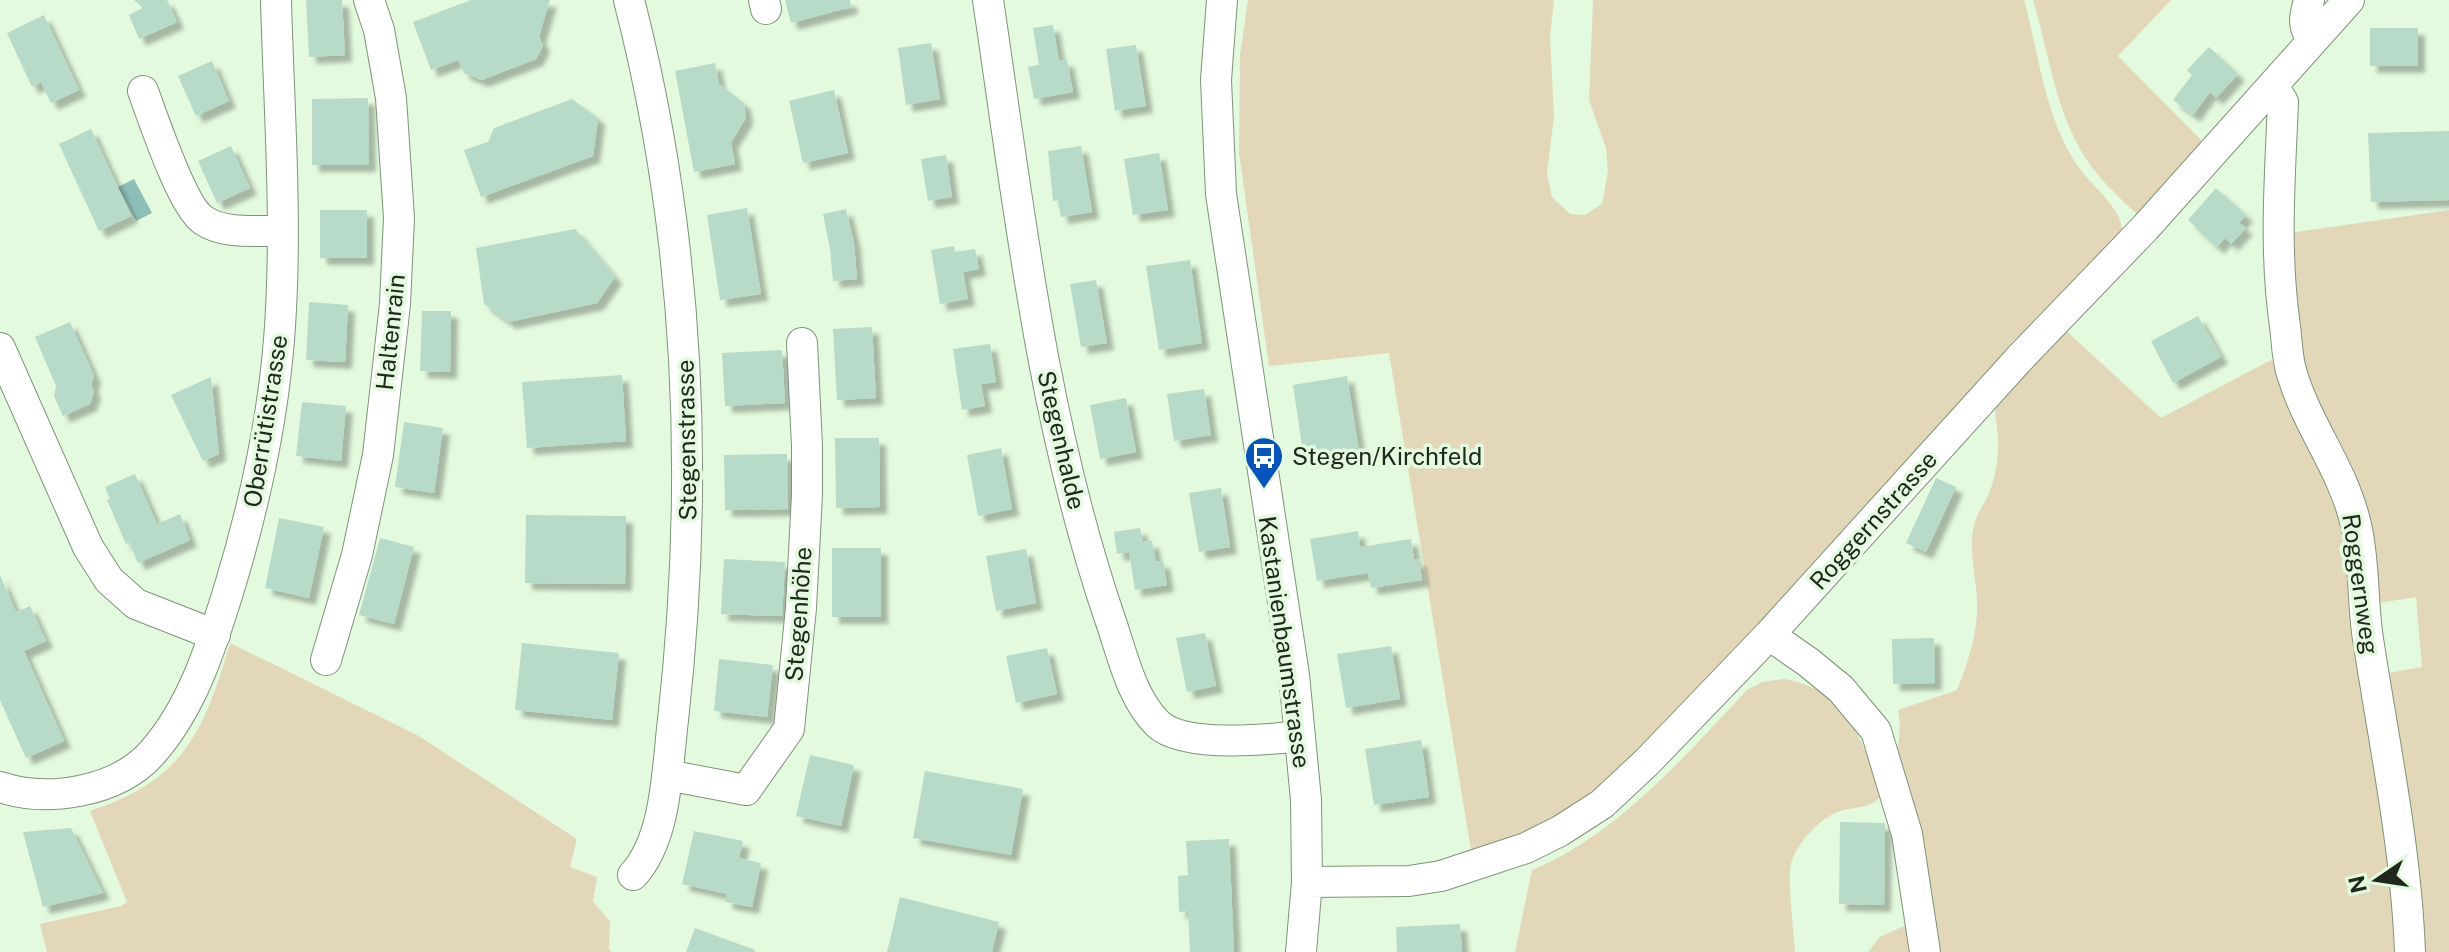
<svg xmlns="http://www.w3.org/2000/svg" width="2449" height="952" viewBox="0 0 2449 952" font-family="'Public Sans',sans-serif">
  <style>
    .green { fill: #e2d8b9 }
    .water { fill: #8dbfb9 }
    .building { fill: #b7dac9; filter: url(#shadow) }
    .lines { fill: none; stroke-linecap: round; stroke-linejoin: round }
    .minor-casing { stroke: #7f937a; stroke-width: 32 }
    .minor { stroke: #fff; stroke-width: 30 }
    .labels { text-anchor: middle; dominant-baseline: central; stroke-width: 7; stroke-linejoin: round; paint-order: stroke }
    .street-label { font-size: 24px; fill: #20281e; stroke: #e3fade }
    .poi-label { font-size: 24px; fill: #20281e; stroke: #e3fade; text-anchor: start }
  </style>
  <defs>
    <filter id="shadow"><feDropShadow dx="7" dy="7" stdDeviation="2" flood-color="#0004"/></filter>
  </defs>
  <rect width="100%" height="100%" fill="#e3fade"/>
  <path class="green" d="M1248,0H1554L1550,37L1554,117L1547,173L1552,197L1570,214L1585,215L1602,204L1608,171L1606,148L1589,100L1593,0H2024C2040,57 2044,119 2080,169C2093,187 2119,206 2122,228L2118,236L1649,745L1573,807L1530,833L1472,856L1389,353L1269,366L1239,153L1240,55Z
    M2033,0H2171L2118,56L2207,146L2139,215C2129,208 2121,199 2112,190C2057,136 2054,70 2033,0Z
    M2449,210V952H2416L2378,675L2422,667L2416,597L2372,604L2305,394L2283,234Z
    M2062,327L2161,418L2271,360L2285,373L2347,503L2406,952H1931L1908,810L1911,793L1904,773H1896C1895,749 1903,735 1898,710L1957,690C1968,663 1979,629 1977,600C1976,576 1968,548 1974,525C1977,513 1986,502 1990,491C2001,459 1999,438 1994,405Z
    M230,643L417,735L577,839L570,867L597,877L593,901L610,922L609,949L612,952H47L40,924L121,906L127,902L90,811C184,780 204,732 230,643Z
    M1784,679C1846,688 1865,744 1881,796C1870,810 1850,806 1835,813C1817,822 1796,844 1791,864C1787,879 1794,933 1795,952H1515L1532,870C1617,835 1686,755 1747,690L1762,682Z
    M1906,925L1910,952H1868L1880,937Z"/>
  <path class="water" d="M134,179L152,213L136,221L118,187Z"/>
  <path class="building" d="M134,0H167L177,22L139,39L129,15L143,8Z
    M306,0H342L345,55L309,57Z
    M471,0H550L539,36L543,46L536,59L482,80L464,73L458,60L431,70L413,22Z
    M785,0H850L851,7L791,23Z
    M44,15L79,90L51,103L41,82L32,87L7,33Z
    M1053,25L1059,61L1067,60L1073,92L1034,99L1028,67L1039,65L1033,28Z
    M2370,28H2418V66H2370Z
    M931,43L940,99L906,105L898,48Z
    M1136,45L1146,106L1115,111L1106,49Z
    M2209,47L2238,74L2216,98L2210,92L2193,115L2173,100L2192,75L2187,70Z
    M212,61L229,101L196,116L178,76Z
    M715,63L719,84L744,103L746,118L731,142L735,164L694,172L675,71Z
    M834,90L848,153L803,163L789,101Z
    M368,98L369,165H312V99Z
    M572,99L598,118L593,156L481,197L464,150L488,142L494,128Z
    M91,129L131,216L99,231L59,144Z
    M2449,131V200L2371,202L2368,133Z
    M231,146L250,188L217,203L198,161Z
    M1081,146L1092,212L1061,217L1058,200L1053,201L1048,151Z
    M1159,153L1168,210L1133,215L1124,159Z
    M946,155L952,197L928,201L921,159Z
    M2216,188L2246,215L2239,223L2246,228L2231,244L2225,238L2217,247L2188,220Z
    M747,208L761,294L720,300L707,215Z
    M846,209L854,243L857,279L833,281L830,249L823,214Z
    M320,210H367V258H320Z
    M575,229L615,277L597,303L509,322L484,304L476,248Z
    M954,246L955,252L975,249L979,269L963,272L968,299L940,304L931,250Z
    M1190,260L1202,343L1159,350L1146,266Z
    M1096,280L1107,343L1081,347L1070,284Z
    M309,302L348,305L345,362L306,360Z
    M422,311H451L450,372L420,371Z
    M2198,316L2221,357L2173,383L2151,341Z
    M70,322L94,376L91,385L94,391L90,404L63,416L54,396L56,386L35,337Z
    M872,327L876,398L837,400L833,329Z
    M990,344L996,382L981,384L985,406L962,410L953,349Z
    M782,350L785,403L725,406L722,353Z
    M622,375L626,441L527,448L522,382Z
    M1347,376L1359,451L1304,459L1293,385Z
    M211,377L219,454L203,461L171,395Z
    M1204,389L1211,435L1174,441L1167,394Z
    M1126,398L1136,452L1100,459L1090,405Z
    M302,402L346,406L341,461L296,456Z
    M404,422L443,428L434,493L395,487Z
    M835,438H879L880,507L836,508Z
    M1001,448L1012,509L978,516L967,455Z
    M787,454L788,509L725,510L724,455Z
    M135,474L157,524L180,514L190,540L138,563L129,542L126,544L107,500L110,499L105,487Z
    M1936,478L1956,487L1926,552L1906,543Z
    M1221,488L1230,547L1199,552L1189,493Z
    M526,515L626,516L625,584L525,583Z
    M279,518L324,527L309,598L265,588Z
    M1140,528L1143,542L1152,541L1156,562L1163,561L1167,585L1135,590L1129,552L1117,554L1114,532Z
    M1358,531L1360,547L1411,539L1414,560L1419,559L1422,580L1371,588L1368,573L1317,581L1310,539Z
    M380,538L414,547L394,624L359,615Z
    M832,548H881V617H832Z
    M1026,549L1036,603L996,611L986,556Z
    M724,559L785,562L782,616L721,614Z
    M0,575L16,612L30,606L46,641L24,651L64,741L26,758L0,700Z
    M1205,633L1216,686L1187,692L1176,638Z
    M1934,638L1935,683L1893,684L1892,639Z
    M522,643L619,653L612,720L515,710Z
    M1391,646L1400,699L1346,708L1337,654Z
    M1047,648L1057,694L1016,703L1006,656Z
    M719,659L773,665L767,717L714,711Z
    M1421,740L1429,797L1374,805L1365,749Z
    M810,755L854,765L841,826L796,816Z
    M925,771L1023,789L1011,855L913,838Z
    M1840,822L1885,823L1884,905L1839,904Z
    M71,828L103,893L43,907L23,832Z
    M694,831L743,841L739,858L761,863L752,907L725,902L727,894L682,884Z
    M1229,839L1234,952H1190L1188,911L1179,912L1178,876L1188,875L1186,841Z
    M900,897L999,922L992,952H887Z
    M1460,924L1462,952H1397L1396,927Z
    M695,928L755,950L754,952H686Z"/>
  <g class="lines">
    <g class="minor-casing">
      <path id="minor" d="M629,0C690,237 700,478 673,720C667,769 667,838 633,875
        M764,0L766,9
        M988,0C1019,208 1042,420 1110,619C1122,653 1131,698 1158,724C1183,748 1266,740 1300,736
        M1222,0L1216,80L1221,194L1294,675L1306,800L1307,882L1301,952
        M2309,0C2305,15 2301,27 2313,39
        M2273,86L2283,102C2280,177 2274,251 2285,326C2287,342 2287,359 2292,374C2308,427 2344,471 2356,525C2365,563 2362,601 2368,639C2384,743 2406,847 2410,952
        M143,91C153,118 182,206 203,220C224,235 258,230 283,231
        M0,348L88,547L109,580L136,604L215,635
        M1769,635L1808,662L1841,689L1876,731L1907,834L1925,952
        M326,660L357,555L378,455L395,304L399,218L391,98L379,30L369,0
        M667,775L746,790L789,729L801,608L807,495V446L802,343
        M0,787C48,803 117,792 152,753C193,706 211,647 229,589C254,507 272,426 279,340C288,227 279,113 276,0
        M1307,882L1409,881L1441,876L1526,848L1560,831L1602,804L1647,762L1769,635L2019,359L2145,228L2349,0"/>
    </g>
    <use href="#minor" class="minor"/>
  </g>
  <defs>
    <g id="bus-pin" transform="scale(2)"><path d="M0 17L-7.5 6A9.5 9.5 0 1 1 7.5 6Z" fill="#0655be" stroke="#e3fade"/><path d="M-5-6H5V4H4V6H2V4H-2V6H-4V4H-5ZM-3.5-4V0h7V-4ZM-3.5 1.2v1.5H-2V1.2ZM2 1.2v1.5H3.5V1.2Z" fill="#fff"/></g>
  </defs>
  <g fill-rule="evenodd">
    <use href="#bus-pin" x="1264" y="456"/>
  </g>
  <g class="labels">
    <g class="street-label">
      <text transform="translate(390 332) rotate(-84)">Haltenrain</text>
      <text transform="translate(265 421) rotate(-81)">Oberrütistrasse</text>
      <text transform="translate(686 440) rotate(-91)">Stegenstrasse</text>
      <text transform="translate(1062 440) rotate(77)">Stegenhalde</text>
      <text transform="translate(1873 520) rotate(-48)">Roggernstrasse</text>
      <text transform="translate(2361 584) rotate(82)">Roggernweg</text>
      <text transform="translate(798 614) rotate(-86)">Stegenhöhe</text>
      <text transform="translate(1285 642) rotate(82)">Kastanienbaumstrasse</text>
    </g>
    <g class="poi-label">
      <text x="1292" y="456">Stegen/Kirchfeld</text>
    </g>
  </g>
  <g transform="translate(2377 880) rotate(257)" stroke="#e3fade" stroke-width="6" paint-order="stroke">
  <path d="M0-6L14 30L0 20L-14 30Z" fill="#20281e"/>
  <text y="-12" font-size="22" font-weight="bold" text-anchor="middle" fill="#20281e">N</text>
  </g>
</svg>
